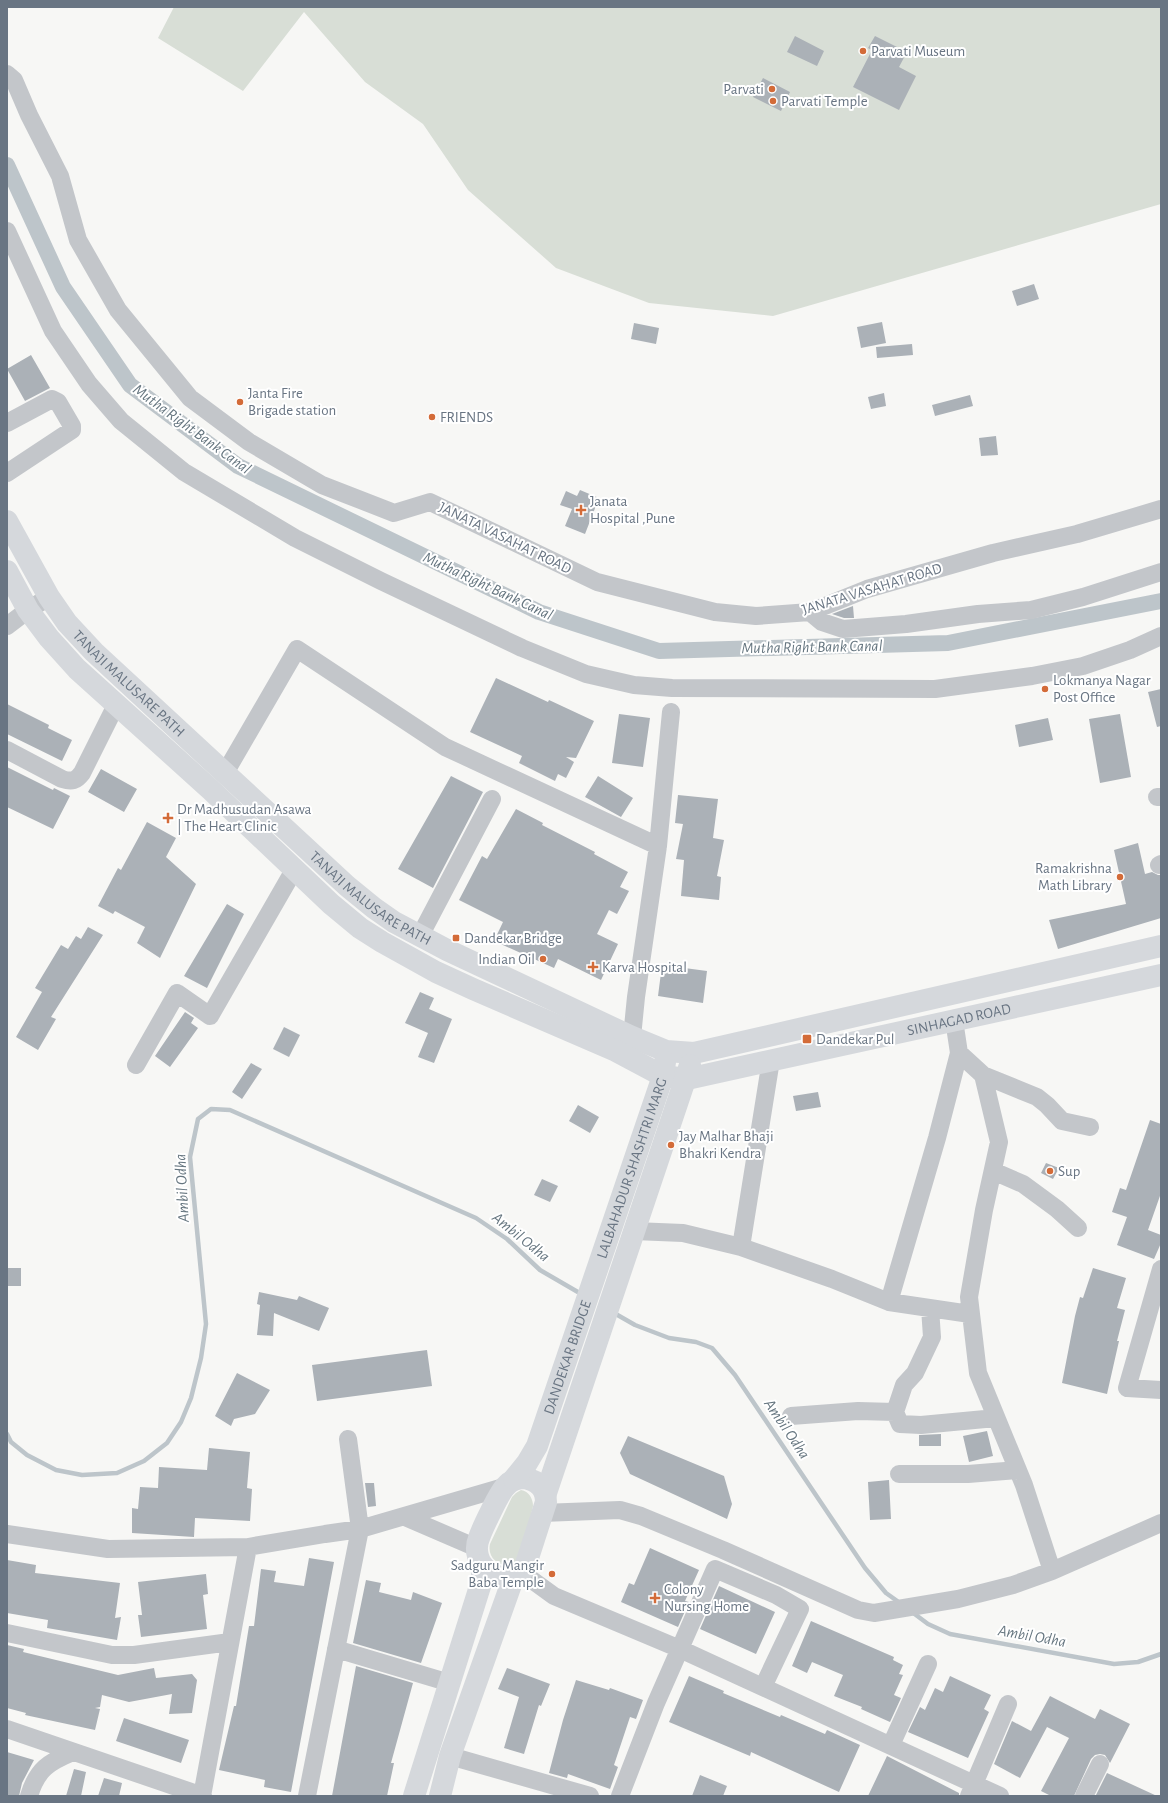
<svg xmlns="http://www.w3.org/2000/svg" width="1168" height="1803" viewBox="0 0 1168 1803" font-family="'Alegreya Sans',sans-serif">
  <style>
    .green { fill: #d8ded6 }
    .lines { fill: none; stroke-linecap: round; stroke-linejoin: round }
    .stream { stroke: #bdc5ca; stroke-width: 4.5 }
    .canal { stroke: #bdc5ca; stroke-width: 16 }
    .building { fill: #abb1b7 }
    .minor { stroke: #c3c6ca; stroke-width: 18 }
    .major { stroke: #d5d8dc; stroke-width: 22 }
    .poi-dot { fill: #d36b38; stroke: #fff; stroke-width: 1.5 }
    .labels { text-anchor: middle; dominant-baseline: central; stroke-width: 4; stroke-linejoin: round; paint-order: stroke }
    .poi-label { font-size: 15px; fill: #697583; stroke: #fff; text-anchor: start }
    .street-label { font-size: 15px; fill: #697583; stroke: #fff }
    .water-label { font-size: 16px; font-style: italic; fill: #65757f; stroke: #fff }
  </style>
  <rect width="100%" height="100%" fill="#f7f7f5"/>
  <path class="green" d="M174,7H1161V204L773,316L649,303L556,268L468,190L423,124L365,82L304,12L243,91L158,38Z
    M521,1490C529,1491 533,1499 533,1506C532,1513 520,1555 517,1560C507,1572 486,1561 490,1544L512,1497L516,1493Z"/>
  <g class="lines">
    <path class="stream" d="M614,1313L635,1325L669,1338L696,1342L712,1348L735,1375L865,1568L886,1593L900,1603
      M7,1434L11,1442L27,1455L56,1470L82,1475L117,1473L144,1461L167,1443L181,1422L191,1398L201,1358L206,1324L190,1157L198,1119L211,1109L230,1110L476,1218L507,1239L540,1270L583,1295
      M912,1612L928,1624L950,1634L1114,1664L1138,1662L1161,1654"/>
    <path class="canal" d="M7,165L63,287L130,385L238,466L539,612L659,651L948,643L1161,601"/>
  </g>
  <path class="building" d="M795,36L824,51L817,66L787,52Z
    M875,36L907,52L899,67L916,76L899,110L853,87L872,50L868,48Z
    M763,78L790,92L781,111L753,97Z
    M1034,284L1039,299L1017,306L1012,291Z
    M882,322L886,343L861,348L857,327Z
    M634,323L659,328L656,344L631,339Z
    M912,344L913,355L877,358L876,347Z
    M31,355L50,388L25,401L7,369Z
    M884,393L886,406L871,409L868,397Z
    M970,395L973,406L935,416L932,405Z
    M996,436L998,455L981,456L979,438Z
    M580,490L599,498L585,534L565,526L572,509L560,505L566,491L577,496Z
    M853,606L854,618H844L832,614Z
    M496,678L548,702L549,700L594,721L576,758L566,757L574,762L566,778L558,774L555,781L519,763L522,756L470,732Z
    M1161,689V726L1157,727L1148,692Z
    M7,704L49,725L48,728L72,740L62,761L7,734Z
    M619,714L650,718L643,767L612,763Z
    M1120,714L1131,777L1100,783L1089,719Z
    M1048,718L1053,740L1019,747L1015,725Z
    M7,767L53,790L54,788L70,796L53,829L7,807Z
    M101,769L137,789L124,812L88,792Z
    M451,776L483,792L433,888L398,869Z
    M598,776L633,798L621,817L585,797Z
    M678,795L718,799L713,838L724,840L717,876L721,877L719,900L681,896L684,860L676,859L683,824L675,823Z
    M516,809L543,823L542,825L595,852L594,854L628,872L620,887L629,891L617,914L609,910L597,934L618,944L601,980L558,959L554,968L494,941L503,922L459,900L482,856L487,859Z
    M147,822L176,838L166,857L196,884L160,958L137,943L145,927L115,911L113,914L98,906L118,868L121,870Z
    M1138,843L1145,874L1152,872L1158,875H1161V918L1058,949L1049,920L1126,904L1114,850Z
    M227,904L244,914L207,988L184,976Z
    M88,927L103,935L51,1017L56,1019L38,1050L16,1037L42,992L35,988L61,945L68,949L76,936L81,939Z
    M662,965L707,971L703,1003L658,996Z
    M420,992L434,998L429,1009L452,1019L434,1063L418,1057L428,1033L405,1023Z
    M185,1012L194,1018L191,1023L198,1028L170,1067L155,1056Z
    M284,1027L300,1035L289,1057L273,1049Z
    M251,1063L262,1069L242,1099L232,1092Z
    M818,1092L821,1107L796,1111L793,1096Z
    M578,1105L599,1117L590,1133L569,1121Z
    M1150,1120L1161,1124V1193L1148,1230L1161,1235V1243L1154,1259L1117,1245L1127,1217L1112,1212L1120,1188L1126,1190Z
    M1046,1163L1059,1168L1053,1179L1041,1173Z
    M542,1179L558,1186L550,1202L534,1195Z
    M7,1268H21V1286H7Z
    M1093,1268L1126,1278L1117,1308L1125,1310L1117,1341H1119L1107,1394L1062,1383L1075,1316L1080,1297L1083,1298Z
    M259,1292L297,1300L299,1296L329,1308L319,1331L274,1313L273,1336L257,1335L260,1305L257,1304Z
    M427,1350L432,1386L317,1401L312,1365Z
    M237,1373L270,1390L255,1414L234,1419L231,1426L215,1416Z
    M987,1431L993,1456L969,1462L963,1436Z
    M941,1434V1446H919V1435Z
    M628,1436L724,1476L732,1504L727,1519L630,1474L620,1453Z
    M209,1448L250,1452L247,1488L252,1489L250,1521L195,1518L194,1537L132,1533V1508L138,1509L140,1487L158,1488L159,1467L207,1470Z
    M889,1480L891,1519L870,1520L868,1482Z
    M365,1483H374L376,1506L368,1507Z
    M650,1548L699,1570L685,1601L689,1602L678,1627L621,1602L629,1583L634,1585Z
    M309,1558L334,1562L291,1792L264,1787L265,1780L219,1770L234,1706H236L249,1626H254L261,1569L276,1571L274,1582L304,1586Z
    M7,1560L36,1565L35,1573L120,1583L115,1618L121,1617L117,1640L47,1628L48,1620L7,1613Z
    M206,1574L208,1594L203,1595L207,1629L141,1637L138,1615H142L138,1582Z
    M366,1580L381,1583L379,1592L411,1600L413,1592L442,1603L421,1663L353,1643Z
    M719,1586L775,1612L756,1654L700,1629Z
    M811,1621L894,1657L893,1660L903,1665L899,1674L903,1675L894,1695L901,1698L890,1722L861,1709L862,1707L834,1696L843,1675L812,1662L807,1673L792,1666Z
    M7,1645L24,1649L23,1652L118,1675L154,1668L156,1678L192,1674L197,1680L192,1713L169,1714L172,1694L129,1702L102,1695L100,1707L95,1708L100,1709L95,1730L25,1715L26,1713L7,1708Z
    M356,1666L413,1683L391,1763H394L387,1796H332Z
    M507,1668L550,1684L541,1706L539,1705L524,1754L504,1748L519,1697L498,1689Z
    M689,1676L724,1691L723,1693L780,1717L781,1715L825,1734L827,1730L860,1745L839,1792L751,1752L750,1756L669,1722Z
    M950,1676L991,1695L984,1709L989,1712L968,1758L908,1732L920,1707L925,1710L935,1688L943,1692Z
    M576,1680L609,1690L610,1688L643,1700L636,1719L630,1717L614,1765L618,1767L610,1789L568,1774L567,1778L549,1773L563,1720Z
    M1050,1696L1095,1719L1100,1709L1130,1724L1110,1763L1105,1755L1100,1754L1095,1755L1091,1759L1074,1796H1051L1041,1791L1069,1738L1047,1727L1020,1778L994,1764L1012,1721L1031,1731Z
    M124,1718L189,1740L181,1763L116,1741Z
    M7,1752L34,1760L22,1783L19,1796H7Z
    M887,1756L959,1793V1796H868Z
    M74,1769L86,1772L81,1796H66Z
    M1107,1773L1157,1796L1096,1795Z
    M700,1775L727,1786L723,1796H692Z
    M104,1778L122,1783L119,1796H98Z"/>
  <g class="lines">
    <path class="minor" d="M7,74L14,80L29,115L60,176L78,240L118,310L190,398L249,442L322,485L394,513L430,502L597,582L715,612L756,616L810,612L867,589L993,553L1077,534L1161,509
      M7,231L53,331L89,384L121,421L184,472L295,538L381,581L522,648L586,674L634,685L672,688L935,689L1032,676L1083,666L1130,650L1161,636
      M7,423L52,399L58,402L72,426V430L7,473
      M810,612L822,622L843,629L906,624L978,614L1031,610L1083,597L1161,572
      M7,626L28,610L49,597
      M7,750L62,779C72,782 76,781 82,773L116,705
      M225,773L297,649L445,747L658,846
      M1157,797H1161
      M1159,865L1161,864
      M420,936L492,799
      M632,1037L636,997L658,846L671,712
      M959,1053L983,1075L999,1142L984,1210L969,1297L978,1373L1024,1485L1052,1571
      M136,1065L177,993L210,1016L294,870
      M983,1075L1037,1097L1047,1105L1062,1121L1090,1127
      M993,1171L1023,1184L1057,1209L1078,1228
      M634,1231L683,1233L741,1247L832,1279L889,1302L970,1314
      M741,1247L771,1060
      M1161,1269L1127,1388L1161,1390
      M889,1302L937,1138L959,1053L954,1020
      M895,1412L900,1424L921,1425L996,1418
      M791,1416L858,1411L895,1412L904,1385L915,1373L932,1337L930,1308
      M899,1474H968L1018,1470
      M542,1513L620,1510L641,1516L723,1550L858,1610L874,1613L958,1599L1013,1585L1052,1571L1161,1523
      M405,1517L477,1548
      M7,1534L108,1549L248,1547L325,1534L360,1529L504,1487
      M521,1572L554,1596L680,1649L1000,1796
      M7,1633L112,1655H134L230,1642
      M336,1649L450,1683
      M7,1729L203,1796
      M891,1745L928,1664
      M450,1756L590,1796
      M29,1796C37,1769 49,1762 73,1752
      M202,1796L248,1547
      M307,1796L360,1529L348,1439
      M620,1796L656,1703L715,1569L776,1595L800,1609L763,1687
      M969,1796L1008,1704
      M1084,1796L1100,1764"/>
    <g class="major">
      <path id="s1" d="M7,521L49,597L67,623L94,652L347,886L374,908L394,922L447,950L632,1037L666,1051L694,1053L1161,946"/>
      <path id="s2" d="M7,571L28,610L49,638L77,669L210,789L331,904L360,928L382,942L436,972L473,989L616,1051L663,1076L687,1079L1161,975"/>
      <path d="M525,1478C538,1481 546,1488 546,1502L526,1564C525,1567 523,1570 521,1572C507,1586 481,1572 478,1556C476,1549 477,1543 479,1538C482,1529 500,1491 506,1486C511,1480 517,1478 525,1478Z"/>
      <path id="s3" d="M514,1479L527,1463L537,1446L663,1076L665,1062"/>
      <path d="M546,1493L690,1065"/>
      <path d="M414,1796L482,1580V1565"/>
      <path d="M440,1796L450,1756L514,1576"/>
    </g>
  </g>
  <g class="poi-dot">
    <circle cx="863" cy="51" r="4"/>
    <circle cx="772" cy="89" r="4"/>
    <circle cx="773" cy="101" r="4"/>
    <circle cx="240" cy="402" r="4"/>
    <circle cx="432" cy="417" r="4"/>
    <path d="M579 504h4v4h4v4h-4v4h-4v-4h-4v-4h4z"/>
    <circle cx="1045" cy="689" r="4"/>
    <path d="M166 812h4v4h4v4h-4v4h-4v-4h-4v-4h4z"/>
    <circle cx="1120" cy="877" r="4"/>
    <rect x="452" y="934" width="8" height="8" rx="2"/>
    <circle cx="543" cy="959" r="4"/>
    <path d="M591 961h4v4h4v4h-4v4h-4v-4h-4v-4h4z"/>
    <rect x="802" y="1034" width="10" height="10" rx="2"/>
    <circle cx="671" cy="1145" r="4"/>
    <circle cx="1050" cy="1171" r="4"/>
    <circle cx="552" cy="1574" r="4"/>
    <path d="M653 1592h4v4h4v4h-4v4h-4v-4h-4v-4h4z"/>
  </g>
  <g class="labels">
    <g class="poi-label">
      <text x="871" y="51">Parvati Museum</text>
      <text x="764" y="89" text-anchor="end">Parvati</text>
      <text x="781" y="101">Parvati Temple</text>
      <text x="248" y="393">Janta Fire<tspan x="248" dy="17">Brigade station</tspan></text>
      <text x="440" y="417">FRIENDS</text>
      <text x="590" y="501">Janata<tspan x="590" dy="17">Hospital ,Pune</tspan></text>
      <text x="1053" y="680">Lokmanya Nagar<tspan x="1053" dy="17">Post Office</tspan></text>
      <text x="177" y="809">Dr Madhusudan Asawa<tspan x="177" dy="17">| The Heart Clinic</tspan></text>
      <text x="1112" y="868" text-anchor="end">Ramakrishna<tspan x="1112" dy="17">Math Library</tspan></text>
      <text x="464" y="938">Dandekar Bridge</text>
      <text x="535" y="959" text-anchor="end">Indian Oil</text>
      <text x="602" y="967">Karva Hospital</text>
      <text x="816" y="1039">Dandekar Pul</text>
      <text x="679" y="1136">Jay Malhar Bhaji<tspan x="679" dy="17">Bhakri Kendra</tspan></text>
      <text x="1058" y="1171">Sup</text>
      <text x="544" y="1565" text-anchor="end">Sadguru Mangir<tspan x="544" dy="17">Baba Temple</tspan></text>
      <text x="664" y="1589">Colony<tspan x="664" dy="17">Nursing Home</tspan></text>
    </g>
    <g class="street-label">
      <text transform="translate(505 538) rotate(26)">JANATA VASAHAT ROAD</text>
      <text transform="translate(872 589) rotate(-17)">JANATA VASAHAT ROAD</text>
      <text stroke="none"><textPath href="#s1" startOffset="205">TANAJI MALUSARE PATH</textPath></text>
      <text stroke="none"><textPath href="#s1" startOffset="529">TANAJI MALUSARE PATH</textPath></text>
      <text stroke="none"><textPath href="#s2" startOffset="1145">SINHAGAD ROAD</textPath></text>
      <text stroke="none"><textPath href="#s3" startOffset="334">LALBAHADUR SHASHTRI MARG</textPath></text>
      <text stroke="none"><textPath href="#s3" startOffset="134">DANDEKAR BRIDGE</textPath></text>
    </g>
    <g class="water-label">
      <text transform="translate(192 429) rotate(36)">Mutha Right Bank Canal</text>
      <text transform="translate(488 586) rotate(25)">Mutha Right Bank Canal</text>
      <text transform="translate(812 647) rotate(-1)">Mutha Right Bank Canal</text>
      <text transform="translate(182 1188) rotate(-93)">Ambil Odha</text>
      <text transform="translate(521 1237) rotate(39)">Ambil Odha</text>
      <text transform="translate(787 1429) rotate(56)">Ambil Odha</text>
      <text transform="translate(1032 1636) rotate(10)">Ambil Odha</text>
    </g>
  </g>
  <rect width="1168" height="1803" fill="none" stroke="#697583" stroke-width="16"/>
</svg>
